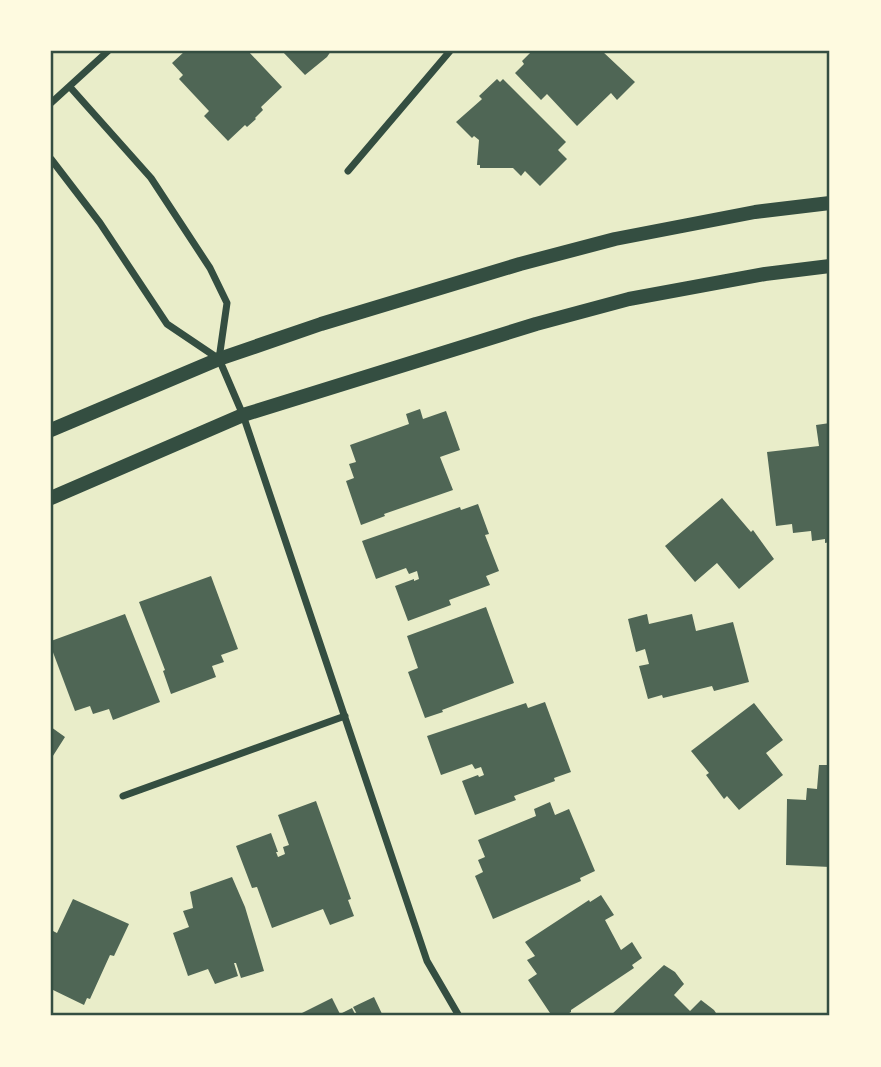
<svg xmlns="http://www.w3.org/2000/svg" width="881" height="1067" viewBox="0 0 881 1067" font-family="Ubuntu,sans-serif">
  <style>
    .building { fill: #4f6655 }
    .lines { fill: none; stroke-linecap: round; stroke-linejoin: round }
    .minor { stroke: #344e41; stroke-width: 7 }
    .secondary { stroke: #344e41; stroke-width: 14 }
    .neatline { fill: none; stroke: #344e41; stroke-width: 2.5 }
  </style>
  <rect width="100%" height="100%" fill="#e9edc9"/>
  <path class="building" d="M185,51H248L282,87L261,107L263,110L255,118L256,119L247,127L245,125L228,141L204,116L209,111L179,79L183,75L172,63Z
    M282,51H331L327,57L305,75Z
    M532,51H602L635,82L617,100L611,93L577,126L547,94L541,100L515,73L524,64L522,61Z
    M497,79L500,82L503,79L566,142L558,150L567,159L540,186L525,171L521,176L513,168H480V165H477L479,140L474,136L472,138L456,122L481,100L482,99L479,96Z
    M420,409L423,419L446,411L460,450L440,457L453,490L384,514L385,516L361,525L346,481L354,478L349,464L356,462L350,445L409,424L406,414Z
    M830,423V542L825,543V539L812,541L811,531L793,533L792,524L776,526L767,452L819,446L816,425Z
    M722,498L751,532L753,530L774,559L739,589L717,563L695,582L665,546Z
    M478,504L489,534L485,535L499,571L486,576L490,585L449,600L451,605L408,621L395,586L414,579V581L419,579L417,571L409,574L406,568L376,579L362,541L460,507L461,510Z
    M211,576L238,649L221,655L224,662L212,666L216,677L171,694L163,671L165,670L139,602Z
    M486,607L514,683L442,710L443,712L425,718L408,672L418,668L407,636Z
    M125,614L160,702L113,720L109,709L93,714L90,706L75,711L51,647V641Z
    M647,614L649,624L692,614L696,631L733,622L749,682L714,691L712,686L663,698L662,695L648,699L639,666L649,664L645,649L636,652L628,619Z
    M545,702L571,772L554,778L555,781L514,796L516,800L475,815L462,781L478,775L479,777L484,775L481,767L475,769L472,764L441,775L427,736L526,703L528,708Z
    M754,703L783,740L766,753L783,775L739,810L727,796L724,799L706,775L709,773L691,751Z
    M51,727L65,737L51,759Z
    M819,765H830V867L786,865L787,799L806,800L807,788L817,789Z
    M316,801L351,899L348,900L354,916L330,925L323,909L272,928L257,887L252,888L236,846L271,833L278,852H276L278,857L285,854L283,847L289,845L278,815Z
    M550,802L555,815L569,809L595,871L580,878L581,881L493,919L475,876L483,872L478,860L485,857L478,840L536,816L534,809Z
    M232,877L245,907L264,971L241,978L236,963H234L238,976L215,984L208,969L188,976L173,933L189,927L183,911L193,908L190,892Z
    M601,895L614,915L605,920L621,950L632,942L642,958L632,965L634,968L571,1010V1012L564,1016H552L528,980L537,974L527,960L535,956L525,942L589,900L590,902Z
    M73,899L129,924L114,956L110,955L90,999L87,998L84,1005L51,989V930L57,933Z
    M664,965L675,972L684,984L674,995L690,1011L701,1000L714,1010L718,1016H610Z
    M374,997L383,1016H358L353,1007Z
    M332,998L340,1014L352,1008L356,1016H296Z"/>
  <g class="lines">
    <path class="minor" d="M70,87L151,178L210,268L227,303L219,359
      M51,103L108,51
      M51,159L100,223L167,324L219,359
      M348,171L450,51
      M219,359L243,415L427,961L459,1016
      M123,796L345,716"/>
    <path class="secondary" d="M51,430L219,359L321,324L520,264L615,239L755,212L830,203
      M51,498L243,415L536,324L629,299L765,274L830,266"/>
  </g>
  <rect width="881" height="1067" fill="none" stroke="#fefae0" stroke-width="105"/>
  <rect x="52" y="52" width="776" height="962" class="neatline"/>
</svg>
